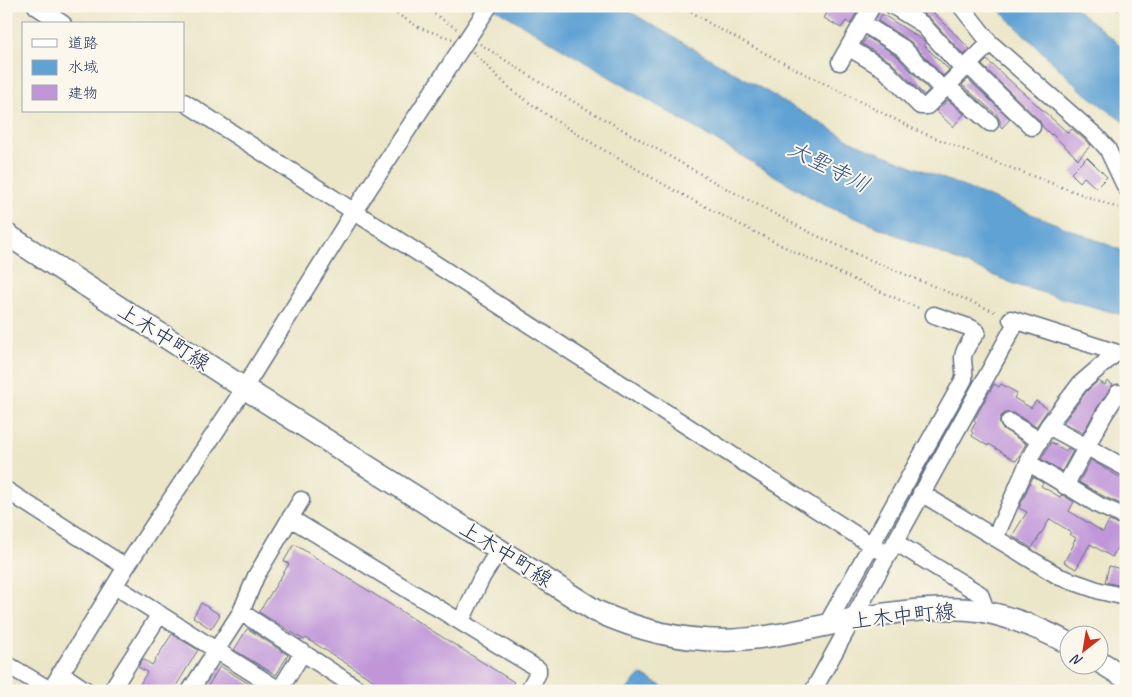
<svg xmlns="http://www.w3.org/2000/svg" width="1132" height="697" viewBox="0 0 1132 697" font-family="Caveat,'Klee One',sans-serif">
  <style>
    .water { fill: #61a2d4; stroke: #3e6899 }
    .building { fill: #c096d9 }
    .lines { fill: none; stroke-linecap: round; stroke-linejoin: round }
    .minor-casing { stroke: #646f83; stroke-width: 19 }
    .major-casing { stroke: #646f83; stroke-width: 24 }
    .path { stroke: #646f83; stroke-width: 2.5; stroke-dasharray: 1 4; stroke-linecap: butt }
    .minor { stroke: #fff; stroke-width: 16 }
    .major { stroke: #fff; stroke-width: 21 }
    .labels { text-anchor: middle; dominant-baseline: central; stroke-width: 4; stroke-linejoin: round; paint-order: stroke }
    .street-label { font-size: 21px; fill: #1b2f5e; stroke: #fbf7ec }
    .water-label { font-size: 22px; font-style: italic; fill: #345787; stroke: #fbf7ec }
  </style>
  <rect width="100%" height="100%" fill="#fbf7ec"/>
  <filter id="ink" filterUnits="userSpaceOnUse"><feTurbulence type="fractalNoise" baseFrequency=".02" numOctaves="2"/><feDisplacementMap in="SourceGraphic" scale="10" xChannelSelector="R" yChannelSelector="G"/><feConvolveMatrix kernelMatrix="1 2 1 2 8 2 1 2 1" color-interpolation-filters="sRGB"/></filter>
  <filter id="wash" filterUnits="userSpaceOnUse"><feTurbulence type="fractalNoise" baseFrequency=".0096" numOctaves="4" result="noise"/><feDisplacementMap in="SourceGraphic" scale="20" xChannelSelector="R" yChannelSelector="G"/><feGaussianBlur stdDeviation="1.12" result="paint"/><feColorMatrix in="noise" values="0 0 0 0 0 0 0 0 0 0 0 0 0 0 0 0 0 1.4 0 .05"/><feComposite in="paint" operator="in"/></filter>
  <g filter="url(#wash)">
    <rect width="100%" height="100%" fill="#ebe6c8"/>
    <path class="water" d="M491,6H620L855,143L1126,252V316L1019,286L822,204Z
      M995,6H1073L1126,50V124L1080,89Z
      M642,675L670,691H626L637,677Z"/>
    <g id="blocks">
      <path class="building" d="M831,6H851L858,10L850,24L846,21L841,28L824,18Z
        M912,6H927L970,49L964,55L929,17Z
        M882,14L924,41L926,43L924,45L949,70L943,76L910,41L878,21Z
        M867,37L897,56L929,90L924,95L891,62L862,44Z
        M987,60L1068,133L1072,129L1091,145L1078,159L1052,134L1051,135L1042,126L1039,120L982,65Z
        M968,79L1010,119L1002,128L1000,125V120L997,115L962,85Z
        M948,100L964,114L953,127L936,111Z
        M1087,157L1107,177L1096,188L1084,177L1080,182L1071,173Z
        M1098,381L1105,385L1107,381L1113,385L1097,408L1083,433L1063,423L1087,391Z
        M994,384L999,387L1001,384L1017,393L1014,398L1031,408L1036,401L1048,409L1036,427L1014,413H1005L1001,416L999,421L1001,427L1026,444L1016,461L989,444L988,446L972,436L973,433L971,431L976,422L974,420Z
        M1051,442L1066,451L1068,448L1073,451L1062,471L1041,459Z
        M1091,460L1126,481V506L1105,497L1079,482Z
        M1033,477L1043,483L1041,486L1060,497L1061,495L1064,496L1074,502L1069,511L1103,532L1109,521L1126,527V541L1122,539L1112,557L1090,544L1076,569L1064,562L1074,544L1073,543L1076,538L1069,534L1071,532L1050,519L1032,548L1012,536L1027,512L1019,508Z
        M294,544L514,682L508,691H390L306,638L304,640L259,612L289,564L284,561Z
        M1109,566L1126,570V587L1105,582Z
        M201,603L220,615L211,629L193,617Z
        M247,629H248L288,655L276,675L234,650Z
        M172,634L198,650L173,691H136L147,672L138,667L143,659L152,665Z
        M220,666L261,691H205Z"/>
    </g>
  </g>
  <g filter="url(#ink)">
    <use href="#blocks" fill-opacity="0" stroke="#646f83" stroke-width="1"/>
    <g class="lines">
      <g class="minor-casing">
        <path id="minor" d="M36,6L63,24
          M893,6L922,24L964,70
          M961,6L990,43L1096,136L1107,148L1126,188
          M869,27L903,48L943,90
          M856,52L884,69L920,106H927L990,43
          M840,62L872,6
          M968,65L1032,127
          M947,86L990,123
          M184,102L887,555
          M1011,319L1124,355
          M1009,422L1039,440
          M1048,426L1126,468
          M1029,463L1100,506L1126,517
          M1065,486L1105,413L1118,393
          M6,490L126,567
          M921,493L1060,577L1100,591L1126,597
          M290,518L538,669V673L528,691
          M995,538L1032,454L1048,426L1080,384L1116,353
          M895,542L980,594L987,613
          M115,586L281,691
          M241,612L361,691
          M461,621L482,577L499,550
          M826,626L964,379C965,370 963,366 963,358C963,350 972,339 977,332L971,328L934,315
          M6,664L50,690
          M60,673L87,691
          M50,691L126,567L236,401L354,211L489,6
          M111,691L160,614
          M190,691L241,612L256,576L301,500
          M279,691L303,652
          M813,691L1017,321"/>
      </g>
      <g class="major-casing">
        <path id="major" d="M6,234L244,388L596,611C640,631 684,642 733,640C773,638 813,627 852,620C890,612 943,605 981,611C1012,617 1042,629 1070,644
          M1100,662L1126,678"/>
      </g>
      <path class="path" d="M384,6L420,28L452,39
        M422,6L457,29
        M683,6L712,25L774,58L916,130L987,159L1126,211
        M1114,6L1126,16
        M480,44L541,83L718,184L811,233L861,256L998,313
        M473,52C489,67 503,84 520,96C568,131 621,160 672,189C754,233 836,273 921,309"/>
      <use href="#minor" class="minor"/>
      <use href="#major" class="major"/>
    </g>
  </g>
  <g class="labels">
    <g class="street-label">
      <text transform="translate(164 337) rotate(33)">上木中町線</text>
      <text transform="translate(506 554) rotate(32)">上木中町線</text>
      <text transform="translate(903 616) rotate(-6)">上木中町線</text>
    </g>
    <g class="water-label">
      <text transform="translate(829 167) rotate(27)">大聖寺川</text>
    </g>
  </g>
  <rect width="1132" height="697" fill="none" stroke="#fbf7ec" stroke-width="25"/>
  <rect x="22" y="22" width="162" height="90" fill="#fbf7ec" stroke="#a1a7b3"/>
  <rect x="32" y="39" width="25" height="8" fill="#ffffff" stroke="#a1a7b3"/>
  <text x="68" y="48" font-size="15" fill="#1b2f5e">道路</text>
  <rect x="32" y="60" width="25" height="15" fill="#61a2d4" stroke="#a1a7b3"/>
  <text x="68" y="72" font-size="15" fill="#1b2f5e">水域</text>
  <rect x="32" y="85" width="25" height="15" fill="#c096d9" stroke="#a1a7b3"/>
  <text x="68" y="98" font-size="15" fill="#1b2f5e">建物</text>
  <g transform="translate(1084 650) rotate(211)"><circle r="24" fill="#fbf7ec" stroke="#a1a7b3"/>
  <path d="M0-4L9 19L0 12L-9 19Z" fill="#c8321e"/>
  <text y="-8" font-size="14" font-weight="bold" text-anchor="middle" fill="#1b2f5e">N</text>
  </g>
</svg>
